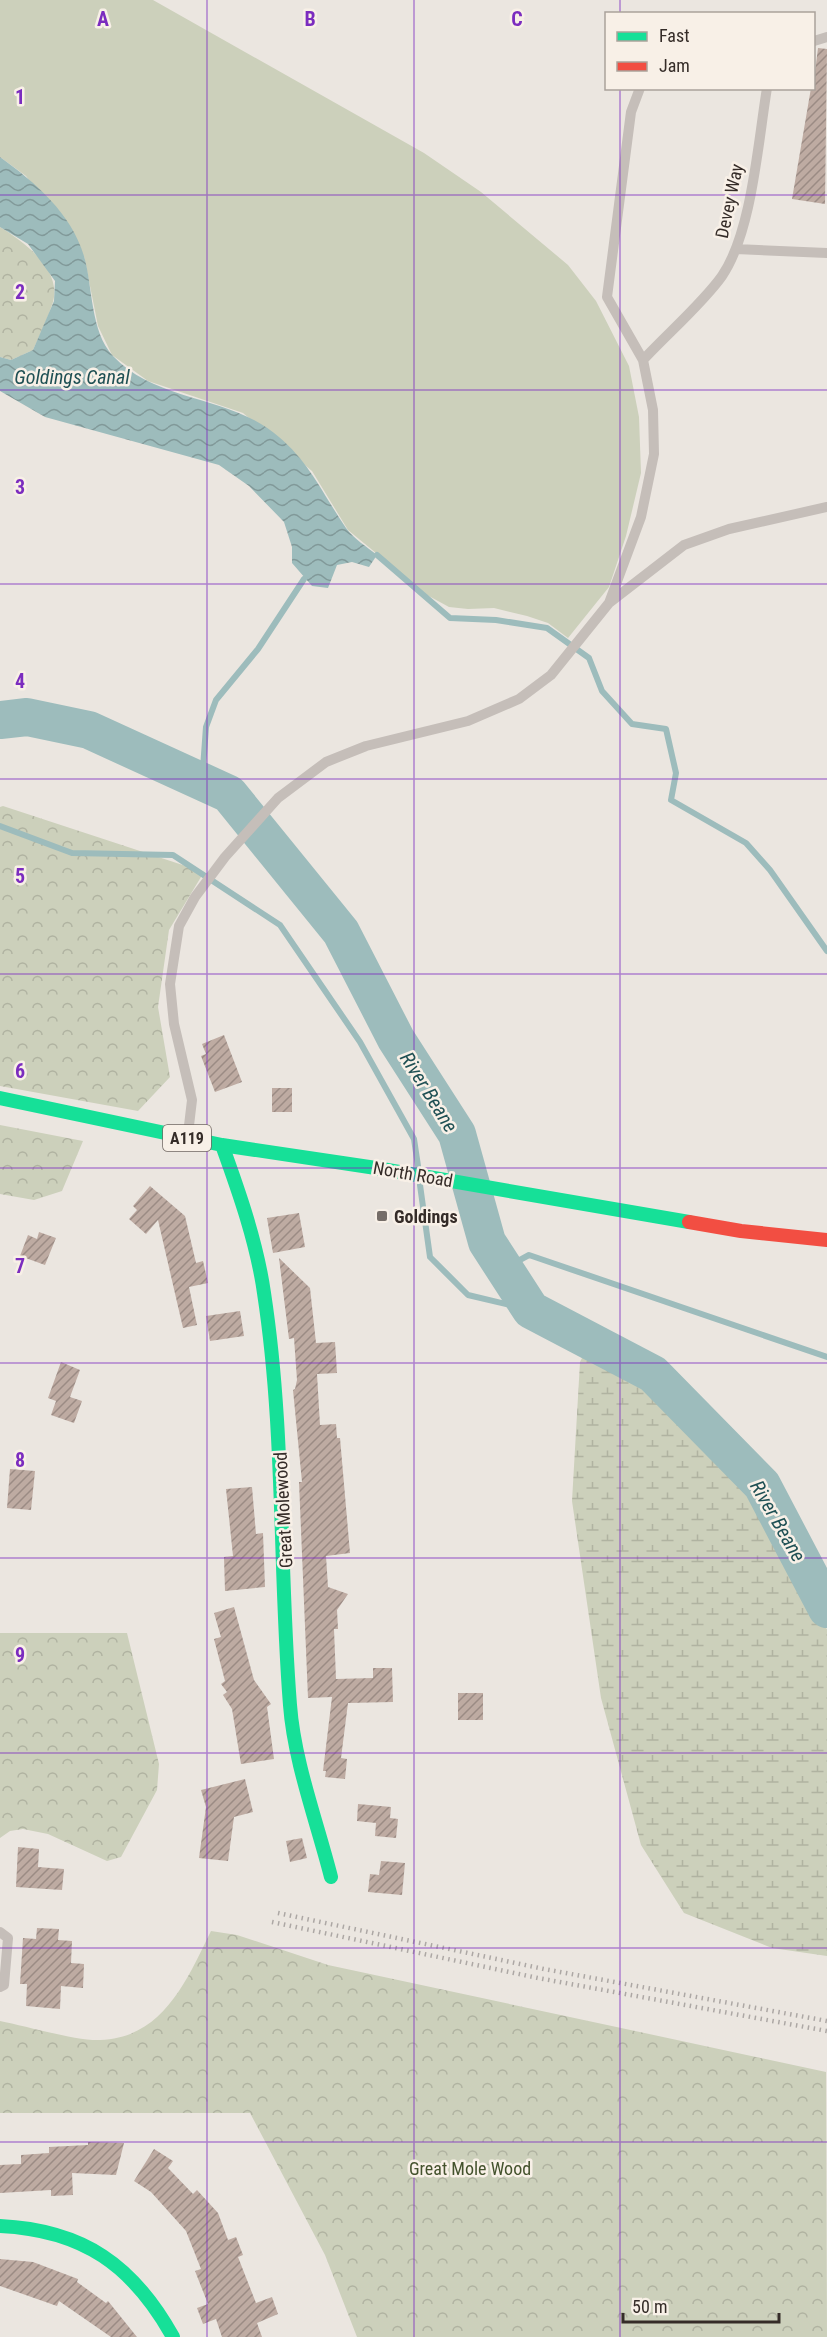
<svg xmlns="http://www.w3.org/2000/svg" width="827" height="2337" viewBox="0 0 827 2337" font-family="'Roboto Condensed',sans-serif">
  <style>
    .green { fill: #ccd0bb }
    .forest { fill: url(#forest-crowns) }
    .wetland { fill: url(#wetland-marsh) }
    .water { fill: url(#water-waves) }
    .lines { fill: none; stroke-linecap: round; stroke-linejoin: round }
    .stream { stroke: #9dbcbc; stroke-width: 6 }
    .river { stroke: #9dbcbc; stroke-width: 38 }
    .building { fill: url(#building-hatch) }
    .lane { stroke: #c5beb9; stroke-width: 10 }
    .fast { stroke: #16e098; stroke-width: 14 }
    .jam { stroke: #f24e42; stroke-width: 14 }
    .rail { stroke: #aca7a4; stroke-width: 4.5; stroke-dasharray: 1.5 4.5; stroke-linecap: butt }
    .grid { fill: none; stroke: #7b2cbf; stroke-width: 1.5; stroke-opacity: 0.55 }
    .poi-dot { fill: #756d68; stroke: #f8f0e7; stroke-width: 2 }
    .labels { text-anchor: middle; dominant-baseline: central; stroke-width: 5; stroke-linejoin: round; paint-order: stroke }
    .shield { fill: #f8f0e7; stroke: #706761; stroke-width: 1.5 }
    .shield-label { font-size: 16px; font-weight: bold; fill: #352c28 }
    .street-label { font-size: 18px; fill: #352c28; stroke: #f8f0e7 }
    .poi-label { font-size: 18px; font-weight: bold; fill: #352c28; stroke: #f8f0e7; text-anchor: start }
    .park-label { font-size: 18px; fill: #44522d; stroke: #f8f0e7 }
    .water-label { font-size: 20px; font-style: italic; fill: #1f5054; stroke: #f8f0e7 }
    .grid-label { font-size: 20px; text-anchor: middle; font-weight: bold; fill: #7b2cbf; stroke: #f8f0e7; stroke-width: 5; stroke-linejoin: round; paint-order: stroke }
  </style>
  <defs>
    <pattern id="forest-crowns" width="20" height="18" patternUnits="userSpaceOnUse" patternTransform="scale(1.5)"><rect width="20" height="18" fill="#ccd0bb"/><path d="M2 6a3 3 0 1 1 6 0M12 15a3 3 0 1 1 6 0" fill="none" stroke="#b0b3a1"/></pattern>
    <pattern id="wetland-marsh" width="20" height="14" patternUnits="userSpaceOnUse" patternTransform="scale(1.5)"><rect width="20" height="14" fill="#ccd0bb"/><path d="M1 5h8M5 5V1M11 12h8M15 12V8" fill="none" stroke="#b0b3a1"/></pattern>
    <pattern id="water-waves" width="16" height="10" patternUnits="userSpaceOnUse" patternTransform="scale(1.5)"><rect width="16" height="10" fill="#9dbcbc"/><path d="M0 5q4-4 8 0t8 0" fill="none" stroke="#819999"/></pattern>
    <pattern id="building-hatch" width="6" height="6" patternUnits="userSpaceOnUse" patternTransform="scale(1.5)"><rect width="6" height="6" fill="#beaba2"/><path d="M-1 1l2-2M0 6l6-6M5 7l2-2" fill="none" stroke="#9b8b84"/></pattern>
  </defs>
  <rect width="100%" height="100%" fill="#ebe6e0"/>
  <path class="green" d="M0,0H153L424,153L481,192L568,265L596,301L629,366L639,417L641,473L626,536L609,587L568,638L548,623L527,616L494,608L468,609L449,607L427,595L348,530L312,471L243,413L148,381L112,355L98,326L84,256L26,176L0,157Z"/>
  <path class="forest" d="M0,227C24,242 62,269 53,302C48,318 40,334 33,350L11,360L0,357Z
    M3,806L204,872L169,930L158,1007L170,1077L138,1111L0,1086V807Z
    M0,1125L83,1141L62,1191L34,1200L0,1194Z
    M0,1633H127L159,1764L157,1790L121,1857L107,1861L48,1834L23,1829L10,1831L0,1838Z
    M211,1931L237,1935L328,1965L826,2072L827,2337H357L325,2255L250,2113H0V2021C26,2026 76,2041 100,2040C163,2038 187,1980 211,1931Z"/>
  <path class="wetland" d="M593,1336L724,1441L775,1515L821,1623L827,1629V1956L772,1948L684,1913L641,1845L601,1698L572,1501L580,1362Z"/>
  <path class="water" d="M0,157C36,183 71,213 84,256C93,287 90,331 113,356C157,403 232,395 279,437C310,463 324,496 346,528C354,539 367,547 377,555L369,567L352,562L337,565L328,588L312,586L292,563V547L284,522L249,486L219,465L45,417L0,391V357L11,360L33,350L54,301L55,281L28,244L0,227Z"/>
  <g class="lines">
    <path class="stream" d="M377,555L450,618L496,620L547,628L589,658L602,691L632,724L666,729L676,773L671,800L746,843L770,870L827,951
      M202,782L206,727L216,700L258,649L304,579
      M0,826L72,853L173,855L280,925L360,1042L414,1139L418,1166
      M420,1185L430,1257L468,1295L531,1310
      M505,1268L529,1255L827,1357"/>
    <path class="river" d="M0,720L27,717L89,730L229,794L341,932L396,1039L457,1134L487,1242L531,1310L653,1374L762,1485L827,1609"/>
  </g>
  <path class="building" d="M818,48L827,49L825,204L792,199L811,88H813Z
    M224,1035L242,1082L215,1092L201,1056L206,1054L202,1044Z
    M272,1088H292V1112H272Z
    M150,1186L185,1216L196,1263L203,1261L208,1283L189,1287L197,1325L183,1328L158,1220L146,1234L129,1219L137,1210L133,1206Z
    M299,1213L305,1247L273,1253L267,1218Z
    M39,1232L56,1238L45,1265L20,1256L28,1235L37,1239Z
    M279,1258L310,1288L316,1343L335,1342L337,1373L317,1374L320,1425L336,1424L337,1438H340L350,1553L326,1556L328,1587L348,1594L337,1610L338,1629H334L336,1679L373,1678V1668H392L393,1702L348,1703L341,1758L347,1759L345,1779L325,1777L326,1771H323L332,1697L308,1698L299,1482H302L293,1390L295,1389L297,1380L294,1338L289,1339Z
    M240,1311L244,1336L210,1341L206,1316Z
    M61,1362L80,1370L70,1397L82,1401L74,1423L51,1415L56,1401L48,1398Z
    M10,1469L35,1471L31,1510L7,1508Z
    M252,1487L256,1534L263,1533L265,1587L225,1591L224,1557L233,1556L226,1489Z
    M234,1607L254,1680L271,1704L267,1707L274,1759L241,1764L232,1709L223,1695L227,1692L221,1684L225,1681L214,1639L221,1637L214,1613Z
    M458,1693H483V1720H458Z
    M245,1779L253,1812L234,1817L228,1861L199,1858L206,1807L201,1790Z
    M358,1804L391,1807L390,1818L398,1819L396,1838L375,1836L376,1823L357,1821Z
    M302,1838L307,1858L290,1862L286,1841Z
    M18,1847L39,1849L38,1867L64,1869L62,1890L16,1887Z
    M381,1861L405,1863L402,1895L368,1892L370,1874L379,1875Z
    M37,1928L59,1929L58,1940L72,1941L71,1963L84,1964L83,1988L61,1986L60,2009L26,2006L27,1984H20L23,1938L36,1939Z
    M88,2142L124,2143L116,2175L72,2173L73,2195L51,2196V2190L0,2193V2165L21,2164V2155L49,2153V2147L88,2145Z
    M154,2149L173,2161L168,2168L193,2194L197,2190L218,2213L228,2240L236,2237L243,2255L238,2257L256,2303L272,2297L278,2314L257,2323L262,2337H222L216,2319L203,2324L197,2308L208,2304L195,2271L201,2269L186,2231L151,2192L134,2181Z
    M0,2259L33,2262L78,2279L77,2282L106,2303L108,2301L137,2337H111L59,2301L57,2306L0,2286Z"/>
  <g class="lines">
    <path class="lane" d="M814,41L827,37
      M736,249L827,253
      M643,360C666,335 703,303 722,276C752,232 758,142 767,88
      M609,603L641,517L654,454L653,410L643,360L607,297L631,112L640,88
      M188,1134L192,1100L174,1024L170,984L179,926L195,897L225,857L278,798L326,762L366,746L468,721L519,699L551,675L609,603L684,545L729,529L827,507
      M0,1932L8,1938L4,1985L0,1987"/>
    <path class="fast" d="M0,1098L222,1145L376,1168L689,1222
      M222,1145C239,1192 257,1243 264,1293C285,1430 279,1568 290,1705C294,1761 317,1822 331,1877
      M0,2226C83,2230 133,2265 173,2337"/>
    <path class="jam" d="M689,1222L741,1231L827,1240"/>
    <path class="rail" d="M278,1913L544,1969L827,2021
      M272,1922L538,1978L827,2031"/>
  </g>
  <path class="grid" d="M207,0V2337M414,0V2337M620,0V14M620,88V2337M0,195H827M0,390H827M0,584H827M0,779H827M0,974H827M0,1168H827M0,1363H827M0,1558H827M0,1753H827M0,1948H827M0,2142H827"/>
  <rect class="poi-dot" x="376" y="1210" width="12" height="12" rx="3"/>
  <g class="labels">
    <rect class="shield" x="163" y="1125" width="48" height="26" rx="4.5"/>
    <g class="shield-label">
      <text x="187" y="1138">A119</text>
    </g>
    <g class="street-label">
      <text transform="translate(729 201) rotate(-78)">Devey Way</text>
      <text transform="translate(413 1174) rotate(10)">North Road</text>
      <text transform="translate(283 1510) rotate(-93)">Great Molewood</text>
    </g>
    <g class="poi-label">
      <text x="394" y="1216">Goldings</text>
    </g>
    <g class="park-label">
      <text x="470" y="2168">Great Mole Wood</text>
    </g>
    <g class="water-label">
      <text x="72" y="377">Goldings Canal</text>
      <text transform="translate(429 1092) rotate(58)">River Beane</text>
      <text transform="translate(778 1521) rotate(60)">River Beane</text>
    </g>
  </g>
  <g class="grid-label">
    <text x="103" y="26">A</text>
    <text x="310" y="26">B</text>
    <text x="517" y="26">C</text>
    <text x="20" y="104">1</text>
    <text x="20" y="299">2</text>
    <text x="20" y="494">3</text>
    <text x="20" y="688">4</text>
    <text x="20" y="883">5</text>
    <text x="20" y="1078">6</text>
    <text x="20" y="1273">7</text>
    <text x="20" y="1467">8</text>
    <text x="20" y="1662">9</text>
  </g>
  <rect x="605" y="12" width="210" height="78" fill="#f8f0e7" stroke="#aaa29b" stroke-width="1.5"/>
  <rect x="617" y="32" width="30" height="9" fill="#16e098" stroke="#aaa29b" stroke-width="1.5"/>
  <text x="659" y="42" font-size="18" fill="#352c28">Fast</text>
  <rect x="617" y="62" width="30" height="9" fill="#f24e42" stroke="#aaa29b" stroke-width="1.5"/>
  <text x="659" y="72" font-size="18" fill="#352c28">Jam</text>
  <path d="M623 2313v9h156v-9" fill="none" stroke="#352c28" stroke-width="3"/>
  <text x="632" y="2313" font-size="18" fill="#352c28" stroke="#f8f0e7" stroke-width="4.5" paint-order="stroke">50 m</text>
</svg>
